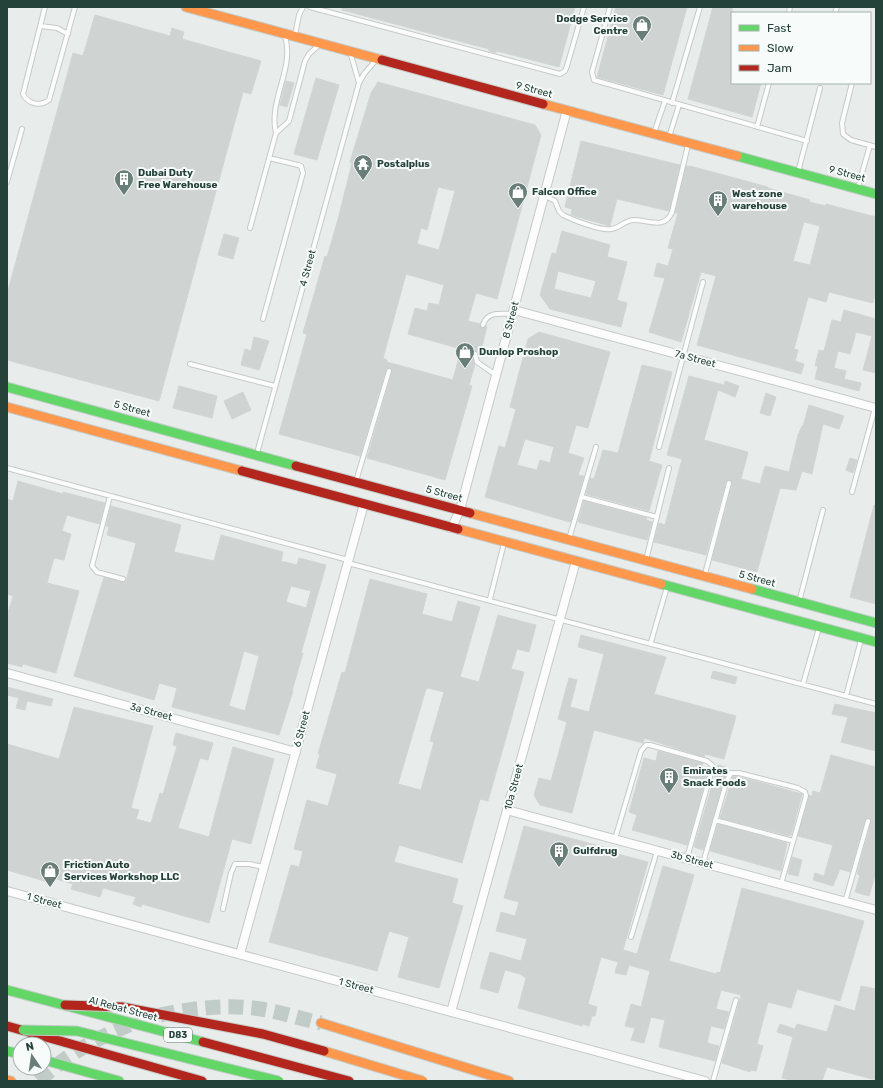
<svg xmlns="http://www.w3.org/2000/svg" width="883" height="1088" viewBox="0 0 883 1088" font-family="Rubik,sans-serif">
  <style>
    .building { fill: #cfd4d2; stroke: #d1d6d4; fill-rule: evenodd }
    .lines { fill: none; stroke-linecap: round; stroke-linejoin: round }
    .highway-tunnel { stroke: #c1cbc8; stroke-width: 15; stroke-dasharray: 15 8; stroke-linecap: butt }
    .lane-casing { stroke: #c5cac8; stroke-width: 6 }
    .street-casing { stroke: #c5cac8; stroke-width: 10 }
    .fast-casing { stroke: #c3cbc8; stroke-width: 11 }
    .slow-casing { stroke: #c3cbc8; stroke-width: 11 }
    .jam-casing { stroke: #c3cbc8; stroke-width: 11 }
    .lane { stroke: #fcfcfc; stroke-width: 4 }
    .street { stroke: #fcfcfc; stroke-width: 8 }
    .fast { stroke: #63d668; stroke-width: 9 }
    .slow { stroke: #ff974d; stroke-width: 9 }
    .jam { stroke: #b3261e; stroke-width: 9 }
    .fast-bridge-casing { stroke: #c3ccc9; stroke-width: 11; stroke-linecap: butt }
    .slow-bridge-casing { stroke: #c3ccc9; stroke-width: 11; stroke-linecap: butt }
    .jam-bridge-casing { stroke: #c3ccc9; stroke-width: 11; stroke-linecap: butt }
    .fast-bridge { stroke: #63d668; stroke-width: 9 }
    .slow-bridge { stroke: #ff974d; stroke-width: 9 }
    .jam-bridge { stroke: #b3261e; stroke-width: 9 }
    .labels { text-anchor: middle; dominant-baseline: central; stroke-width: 4; stroke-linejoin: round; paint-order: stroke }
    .shield { fill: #f7fbf9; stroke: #637a73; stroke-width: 1 }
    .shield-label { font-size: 9px; font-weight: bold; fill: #24423a }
    .poi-label { font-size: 10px; font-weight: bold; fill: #24423a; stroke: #f7fbf9; text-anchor: start }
    .street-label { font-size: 10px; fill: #24423a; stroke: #f7fbf9 }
  </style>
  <rect width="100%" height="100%" fill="#e8edeb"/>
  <path class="building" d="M342,7H575L559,67L497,51L496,53L489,51V49L342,10Z
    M616,7H687L663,95L597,77Z
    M713,7H732V83H761L752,117L688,99Z
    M95,15L170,36L172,28L184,32L182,39L261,61L251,94L243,92L159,401L7,360V294L73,53L83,56Z
    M316,78L339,85L317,160L294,154Z
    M286,81L294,83L287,107L280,105Z
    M378,82L535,125L541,135L497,299L476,293L468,321L480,324L482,328L487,326L480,355L476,351L472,353L475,364L469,385L472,386L445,480L367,458L392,372L390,368L386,370L360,456L279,434L307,334L303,333L325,256L327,257L338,219L352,163L350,162L371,93ZM438,187L455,191L439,250L417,244L421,228L427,230ZM406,274L444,285L439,305L429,303L427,311L415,308L408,334L461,349L453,380L387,362V360L383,358Z
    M581,141L680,165L669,211L617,199L610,226L571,215L572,209L565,207Z
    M686,166H690L768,187V188L810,200L809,202L826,206V204L876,217V290L873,303L829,292L826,302L808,297L794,349L798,350L795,361L804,364L801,374L697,345L716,276L701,272L681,342L649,332L665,278L654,276L657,263L668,266L673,249L668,248L678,213H675ZM804,222L820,226L810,265L793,261Z
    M562,231L610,245L607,257L627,262L617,300L627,303L621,327L550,309L540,295L552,253L556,254ZM558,271L596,281L591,298L554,289Z
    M224,234L239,238L233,259L218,255Z
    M844,310L876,319V373L863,370L872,336L856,332L850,354L838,351L834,368L846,371L844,379L861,383L859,391L815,379L818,366H815L819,350L824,351L832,320L841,322Z
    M539,332L610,352L588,428L576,425L568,453L584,458L578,475L584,476L571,521L569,522L485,497L499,446L505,448L516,409L510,407L528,339ZM525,439L554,447L550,463L540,460L537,470L517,465Z
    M254,337L269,341L259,370L241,365L245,349L251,351Z
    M642,365L672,372L649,461L662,465L649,511L586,494L590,478L594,479L603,450L618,453Z
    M689,376L724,385L725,381L739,386L735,397L718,390L704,440L748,452L741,479L760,484L765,466L789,472L798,435L802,426H803L809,405L844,416L839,429L823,424L812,474L802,471L796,490L780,488L757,572L712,560L732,484L730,480L726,482L706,555L654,542L659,523L665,525L682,459L667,455Z
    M179,386L217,396L212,418L173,408Z
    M243,392L251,410L232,419L224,401Z
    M766,393L776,397L770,416L760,413Z
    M850,458L857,460L853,473L846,470Z
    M18,481L63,494V492L105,503L99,524L67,515L62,531L71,534L64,560L54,558L47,583L79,591L56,673L23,664L22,667L7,663V616L13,596L7,594V499L13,501Z
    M584,501L647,518L646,520L652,522L647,540L578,522Z
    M874,505H876V604L850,597Z
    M111,506L181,525L174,552L214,561L221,535L283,552L281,561L297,565L299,558L326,565L301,653H303L292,691H293L279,735L172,707L177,688L159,683L154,700L74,676L104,577L122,582L126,581L136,543L107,535L109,527L106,526ZM291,586L311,591L306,608L286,602ZM244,651L259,656L245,711L229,706Z
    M370,579L427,594L422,614L452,622L458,601L480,607L460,677L479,682L498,615L536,625L529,652L517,649L511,669L524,672L511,720L488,801L480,799L462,863L399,845L394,862L458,879L452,903L463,906L439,988L398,977L409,937L389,931L377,971L269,942L291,865L299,867L303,851L294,849L307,800L328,806L337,774L316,768L320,754H318L342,672L345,673ZM428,688L444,692L430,741L434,742L421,790L398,784L426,689Z
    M581,635L666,657L654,694L736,716L724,759L705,754L704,757L644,738L643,743L594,730L572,813L540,805L534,795L539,778L551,781L567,722L558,719L569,678L577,680L570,707L589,712L604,654L578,647Z
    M713,671L737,677L735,684L711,678Z
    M7,687L53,699L51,706L27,701L25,710L16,708L19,698L7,695Z
    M835,704L876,713V751L841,742L848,717L832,714Z
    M74,707L153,726L131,808L139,810L136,819L151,823L160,793L163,794L177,746L173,745L176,733L213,743L208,760L200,758L178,828L209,837L233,747L274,759L251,844L232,839L209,923L142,904L141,907L133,904L136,897L103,888L100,897L71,889L73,884L50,877L48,882L7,870V744L59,759Z
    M658,751L703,763L700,774L707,776L687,845L632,830L637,815L629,812L644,758L656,761Z
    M831,755L876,767V872L869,896L855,892L860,875L857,874L871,822L870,818H867L865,820L850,872L840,869L833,886L813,880L815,873L824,876L833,845L798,836L809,795L812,796L813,791L820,793Z
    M718,765L726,767L724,772L727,773L703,850L694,847Z
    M733,776L759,782L802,794L791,835L789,836L720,818Z
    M718,824L787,843L781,871L710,851Z
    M524,826L611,849L610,852L648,862L623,950L637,954L663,866L694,875L669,961L716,974L717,972L720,973L742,888L864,921L840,1001L797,989L791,1008L768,1002L757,1044L763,1046L756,1071L750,1070V1072L722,1063L741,995L721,990L716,1009L729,1012L724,1029L711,1026L707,1043L719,1046L715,1061L659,1047L665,1020L651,1017L644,1043L631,1040L635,1028L625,1026L631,1004L641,1007L650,971L629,965L626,975L615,973L618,962L601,957L588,1004L597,1007L595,1016H592L589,1026L583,1024L582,1026L518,1008L526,978L520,974L505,970L498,993L480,988L490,952L521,961L527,939L496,931L501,912L515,916L519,902L504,898Z
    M792,857L802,860L798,876L788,874Z
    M861,986L876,989V1080L827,1067L822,1081H794L782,1078L793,1037L777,1032L780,1024L795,1029L797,1024L827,1032L835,1005L855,1011Z"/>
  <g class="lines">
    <path class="highway-tunnel" d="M160,1015C193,1008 228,1004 261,1009C281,1012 301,1019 321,1023
      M39,1081C67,1053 103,1035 139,1021"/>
    <g class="lane-casing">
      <path id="lane" d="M45,7L23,94C28,104 40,107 49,100L75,7
        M310,7L560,74L565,71L567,66L584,7
        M610,7L592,72L594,80L807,141
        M789,13L790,7
        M835,13L837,7
        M40,26L57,28L68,34
        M295,35L299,15L303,7
        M351,55L359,83
        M852,83L842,123L843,134L851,140L876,147
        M672,103L700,7
        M757,127L769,83
        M276,133L289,121L305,61L309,54L319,45
        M654,133L665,101
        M669,137L679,105
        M798,172L820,88
        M7,182L22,129
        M858,187L870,145
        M544,195L555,201L559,211L563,215C573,220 601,231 611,229C620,228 625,220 634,220C648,220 665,230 672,212L688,145
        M250,228L276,133C268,100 295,69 285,36
        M263,319L303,173L301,166L298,165L269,158
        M483,325C487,311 500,314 512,314
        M475,354L477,362L496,375
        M190,364L275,386
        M659,447L703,282
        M257,453L359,83L364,74L376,60
        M7,468L348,560
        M356,481L389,371
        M852,492L875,408
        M110,496L92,566L97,572L123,579
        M582,497L657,517
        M569,539L596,447
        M646,560L669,468
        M348,563L876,704
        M705,574L729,483
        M490,599L504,543
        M799,602L823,510
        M651,642L667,587
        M803,684L819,628
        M846,696L861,640
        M715,820L793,841
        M615,839L641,751L646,745H650L707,761L713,766L687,858
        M703,863L727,780L731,773H739L798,788L805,792L806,796L781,884
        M845,902L868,821
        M223,909L231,873L235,864H249L264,867
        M631,937L657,851
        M713,1081L736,1000"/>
    </g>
    <g class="street-casing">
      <path id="street" d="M514,310L876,408
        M450,528L454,523L460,510L567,110
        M7,673L296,752
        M507,810L876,910
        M7,891L705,1081
        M240,954L364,504
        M451,1012L576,561"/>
    </g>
    <g class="fast-casing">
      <path id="fast" d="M737,156L876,194
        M7,387L296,466
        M661,584L876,642
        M752,589L876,623
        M7,990L203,1042
        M7,1051L20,1054
        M44,1060L119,1081"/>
    </g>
    <g class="slow-casing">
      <path id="slow" d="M186,7L382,60
        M543,104L737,156
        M7,407L242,471
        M470,513L752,589
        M458,529L661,584
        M321,1023L509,1081
        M7,1080L11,1081"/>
    </g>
    <g class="jam-casing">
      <path id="jam" d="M382,60L543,104
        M296,466L470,513
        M242,471L458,529
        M7,1026L202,1081
        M203,1042L349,1081"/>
    </g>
    <use href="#lane" class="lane"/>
    <use href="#street" class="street"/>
    <use href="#fast" class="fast"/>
    <use href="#slow" class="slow"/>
    <use href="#jam" class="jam"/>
    <g class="fast-bridge-casing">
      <path id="fast-bridge" d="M23,1030L77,1031L279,1081"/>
    </g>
    <g class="slow-bridge-casing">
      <path id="slow-bridge" d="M324,1051L423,1081"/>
    </g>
    <g class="jam-bridge-casing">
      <path id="jam-bridge" d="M65,1005L122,1007L263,1034L324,1051"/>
    </g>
    <use href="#fast-bridge" class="fast-bridge"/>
    <use href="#slow-bridge" class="slow-bridge"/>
    <use href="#jam-bridge" class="jam-bridge"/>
  </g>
  <defs>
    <g id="shop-pin" transform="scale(1)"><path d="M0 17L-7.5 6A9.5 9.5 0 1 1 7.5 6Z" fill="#697e78" stroke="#f7fbf9"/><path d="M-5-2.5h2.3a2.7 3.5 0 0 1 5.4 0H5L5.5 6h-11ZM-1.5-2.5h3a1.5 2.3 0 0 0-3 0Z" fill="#fff"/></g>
    <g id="temple-pin" transform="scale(1)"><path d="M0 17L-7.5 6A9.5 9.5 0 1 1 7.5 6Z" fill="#697e78" stroke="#f7fbf9"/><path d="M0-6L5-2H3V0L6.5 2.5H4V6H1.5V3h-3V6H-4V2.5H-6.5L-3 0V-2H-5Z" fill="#fff"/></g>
    <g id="building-pin" transform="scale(1)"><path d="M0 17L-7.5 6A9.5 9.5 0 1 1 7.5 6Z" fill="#697e78" stroke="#f7fbf9"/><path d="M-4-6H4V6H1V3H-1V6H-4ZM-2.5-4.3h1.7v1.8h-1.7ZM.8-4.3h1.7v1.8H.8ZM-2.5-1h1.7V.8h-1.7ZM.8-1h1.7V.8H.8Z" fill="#fff"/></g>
  </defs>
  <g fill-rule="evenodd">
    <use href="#shop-pin" x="642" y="25"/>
    <use href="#temple-pin" x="363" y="164"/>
    <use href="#building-pin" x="124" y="179"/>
    <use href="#shop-pin" x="518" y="192"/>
    <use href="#building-pin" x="718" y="200"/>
    <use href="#shop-pin" x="465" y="352"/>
    <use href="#building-pin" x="669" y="777"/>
    <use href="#building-pin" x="559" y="851"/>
    <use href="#shop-pin" x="50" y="871"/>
  </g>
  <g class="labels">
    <rect class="shield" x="164" y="1028" width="28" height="14" rx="3"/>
    <g class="shield-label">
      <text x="178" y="1035">D83</text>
    </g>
    <g class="poi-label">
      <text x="628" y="19" text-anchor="end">Dodge Service<tspan x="628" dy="12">Centre</tspan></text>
      <text x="377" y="164">Postalplus</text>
      <text x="138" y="173">Dubai Duty<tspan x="138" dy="12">Free Warehouse</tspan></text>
      <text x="532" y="192">Falcon Office</text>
      <text x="732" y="194">West zone<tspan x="732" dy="12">warehouse</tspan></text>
      <text x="479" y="352">Dunlop Proshop</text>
      <text x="683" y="771">Emirates<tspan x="683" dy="12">Snack Foods</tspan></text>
      <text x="573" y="851">Gulfdrug</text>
      <text x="64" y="865">Friction Auto<tspan x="64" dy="12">Services Workshop LLC</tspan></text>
    </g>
    <g class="street-label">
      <text transform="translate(534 90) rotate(15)">9 Street</text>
      <text transform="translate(847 174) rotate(15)">9 Street</text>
      <text transform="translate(308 268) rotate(-75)">4 Street</text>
      <text transform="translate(511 320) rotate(-75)">8 Street</text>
      <text transform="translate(695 359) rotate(15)">7a Street</text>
      <text transform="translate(132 409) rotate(15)">5 Street</text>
      <text transform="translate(444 494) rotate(15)">5 Street</text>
      <text transform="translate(757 579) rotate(15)">5 Street</text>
      <text transform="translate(151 712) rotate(15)">3a Street</text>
      <text transform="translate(302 729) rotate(-75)">6 Street</text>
      <text transform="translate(514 787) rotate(-75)">10a Street</text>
      <text transform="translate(692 860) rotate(15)">3b Street</text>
      <text transform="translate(44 901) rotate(15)">1 Street</text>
      <text transform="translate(356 986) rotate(15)">1 Street</text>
      <text transform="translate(123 1009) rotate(15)">Al Rebat Street</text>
    </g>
  </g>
  <rect width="883" height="1088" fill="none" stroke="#24423a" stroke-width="16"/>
  <rect x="731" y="12" width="140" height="72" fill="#f7fbf9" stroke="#a3b1ad"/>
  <rect x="739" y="25" width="20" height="6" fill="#63d668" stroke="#a3b1ad"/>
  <text x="767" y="32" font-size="12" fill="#24423a">Fast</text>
  <rect x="739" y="45" width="20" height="6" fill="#ff974d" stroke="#a3b1ad"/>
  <text x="767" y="52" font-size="12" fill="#24423a">Slow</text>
  <rect x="739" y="65" width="20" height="6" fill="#b3261e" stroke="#a3b1ad"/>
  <text x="767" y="72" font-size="12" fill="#24423a">Jam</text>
  <g transform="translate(32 1056) rotate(347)"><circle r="19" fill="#f7fbf9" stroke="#a3b1ad"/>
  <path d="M0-3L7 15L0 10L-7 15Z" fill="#697e78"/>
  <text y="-6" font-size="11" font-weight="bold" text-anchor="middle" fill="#24423a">N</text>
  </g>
</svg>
